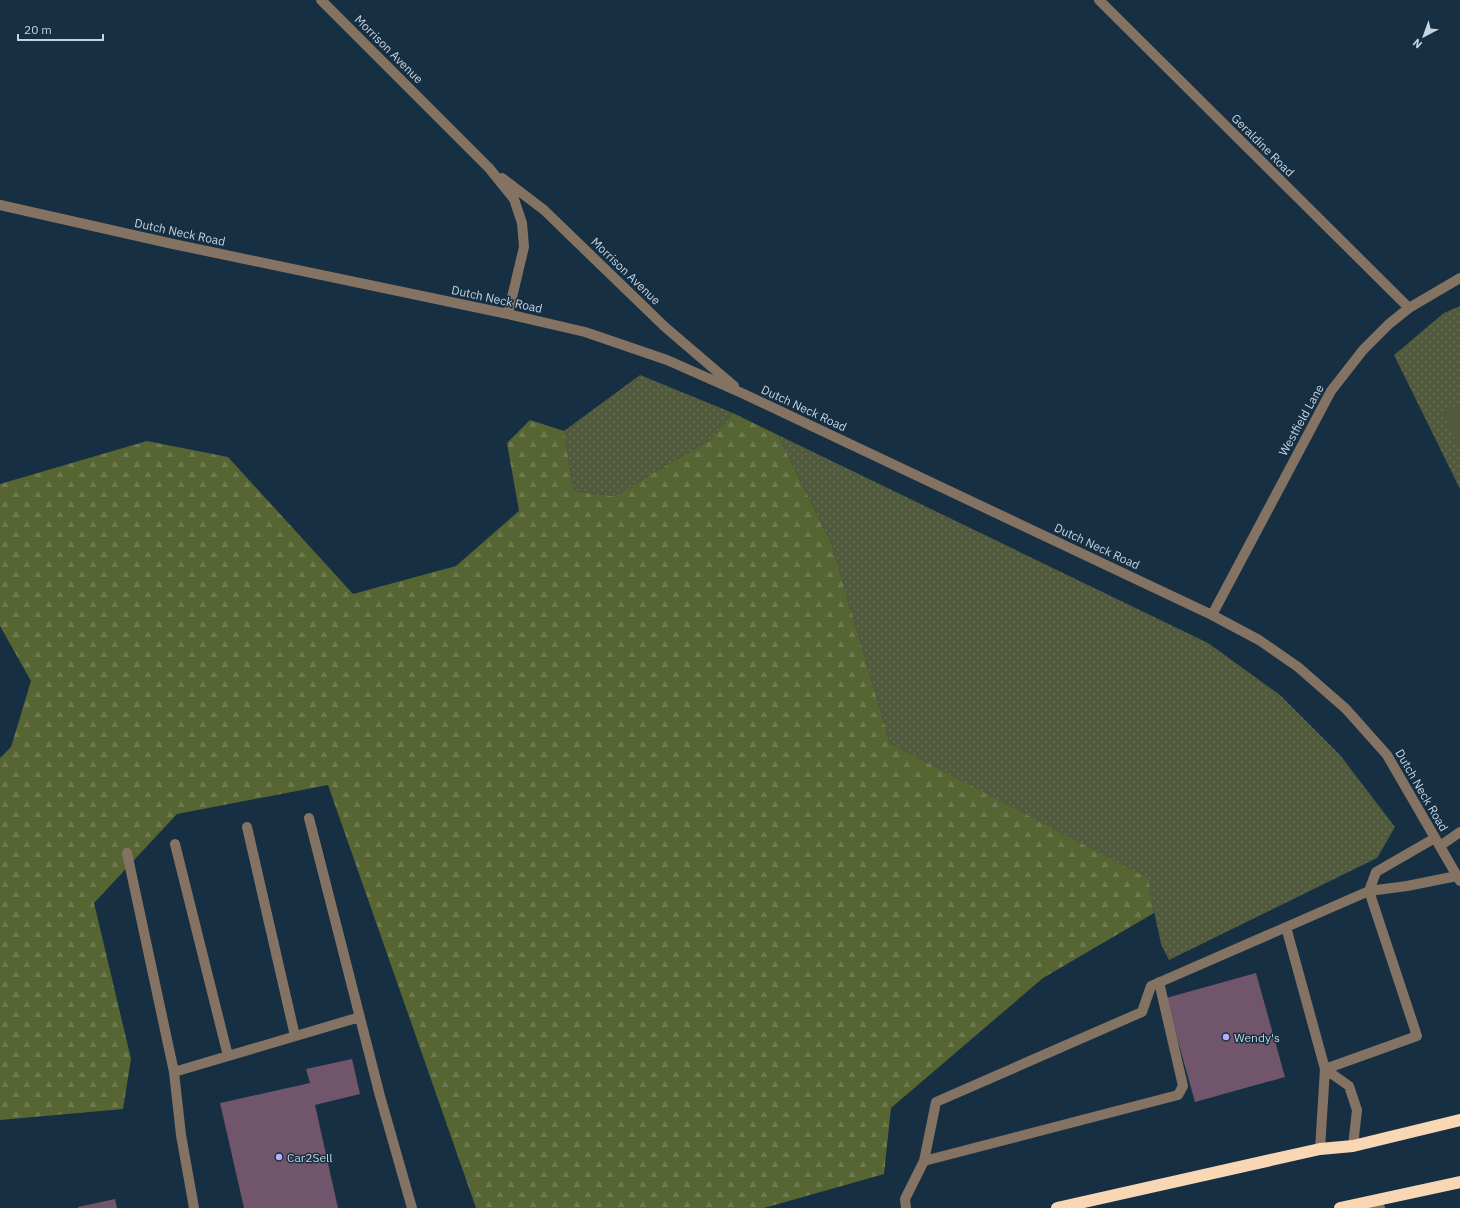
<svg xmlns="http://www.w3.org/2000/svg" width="1460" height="1208" viewBox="0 0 1460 1208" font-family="'IBM Plex Sans',sans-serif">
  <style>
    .grass { fill: url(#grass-dots) }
    .forest { fill: url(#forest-firs) }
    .garden { fill: #515a3c }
    .building { fill: #71566b }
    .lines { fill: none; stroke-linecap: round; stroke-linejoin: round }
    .minor { stroke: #847362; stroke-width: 10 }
    .highway { stroke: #f9d7b5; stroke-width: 12 }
    .poi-dot { fill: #bbaaf6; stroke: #162f42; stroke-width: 1.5 }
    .labels { text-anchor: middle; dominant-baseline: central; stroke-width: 3; stroke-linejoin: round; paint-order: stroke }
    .street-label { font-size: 12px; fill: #c6d4e1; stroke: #162f42 }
    .poi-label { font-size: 12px; fill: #c6d4e1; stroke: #162f42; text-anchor: start }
  </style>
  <defs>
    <pattern id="grass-dots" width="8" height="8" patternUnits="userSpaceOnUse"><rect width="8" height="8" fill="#515a3c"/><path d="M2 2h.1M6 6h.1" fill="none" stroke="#697158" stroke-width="1.8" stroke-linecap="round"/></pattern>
    <pattern id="forest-firs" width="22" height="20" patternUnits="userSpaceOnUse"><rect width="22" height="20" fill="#576533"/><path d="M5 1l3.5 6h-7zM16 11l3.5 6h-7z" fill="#6e7a50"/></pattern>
  </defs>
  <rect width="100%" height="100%" fill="#162f42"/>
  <path class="grass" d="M1460,306V489L1394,355L1444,313Z
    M640,375L733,413L711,439L614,496L574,491L564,431Z
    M778,435L1208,643L1280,695L1340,755L1395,827L1377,858L1169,960L1161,944L1147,878L890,743L832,545Z"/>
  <path class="forest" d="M733,413L778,435L832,545L890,743L1148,878L1154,913L1043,978L891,1108L884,1174L764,1208H476L328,785L177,814L94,903L131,1059L123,1109L0,1120V758L11,747L31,681L0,626V484L147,441L228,457L353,594L456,566L519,511L507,443L530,420L564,431L574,491L614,496L711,439Z"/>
  <path class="garden" d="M1460,405V452L1442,413Z"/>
  <path class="building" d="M1256,973L1285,1077L1195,1102L1166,998Z
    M352,1059L360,1094L315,1105L338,1208H244L220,1103L310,1083L306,1069Z
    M115,1199L117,1208H78V1207Z"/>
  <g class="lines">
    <path class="minor" d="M321,0L489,168L514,199L522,223L524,247L508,314
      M1099,0L1409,308
      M502,178L544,210L665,327L734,386
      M0,205L173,244L508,314L585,332L667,360L744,394L1212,615L1259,640L1298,667L1346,709L1387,755L1460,881
      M1212,615L1331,391L1363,350L1389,324L1409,308L1460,278
      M309,818L380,1096L412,1208
      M247,827L295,1036
      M175,844L228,1056
      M1440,846L1460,832
      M127,853L174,1072
      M1286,927L1325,1069L1320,1149
      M1325,1069L1417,1036L1369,891L1376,872L1435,838
      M1325,1069L1349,1086L1357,1110L1353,1146
      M924,1161L1178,1095L1183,1086L1159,982
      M1367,1202L1380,1208
      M194,1208L181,1135L174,1072L360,1017
      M906,1208L905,1199L924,1161L936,1102L1142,1012L1151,986L1369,891L1407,886L1457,876"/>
    <path class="highway" d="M1057,1208L1320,1149L1353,1146L1460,1120
      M1340,1208L1460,1182"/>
  </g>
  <g class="poi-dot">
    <circle cx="1226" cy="1037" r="4"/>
    <circle cx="279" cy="1157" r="4"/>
  </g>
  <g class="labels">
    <g class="street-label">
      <text transform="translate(389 49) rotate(45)">Morrison Avenue</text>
      <text transform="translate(1263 145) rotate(45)">Geraldine Road</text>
      <text transform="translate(180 232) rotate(12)">Dutch Neck Road</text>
      <text transform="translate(626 271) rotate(44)">Morrison Avenue</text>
      <text transform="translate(497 299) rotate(12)">Dutch Neck Road</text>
      <text transform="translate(804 408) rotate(25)">Dutch Neck Road</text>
      <text transform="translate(1301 420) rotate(-61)">Westfield Lane</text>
      <text transform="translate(1097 546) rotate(25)">Dutch Neck Road</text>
      <text transform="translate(1422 790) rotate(60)">Dutch Neck Road</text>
    </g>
    <g class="poi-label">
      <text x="1234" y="1037">Wendy's</text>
      <text x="287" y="1157">Car2Sell</text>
    </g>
  </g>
  <g transform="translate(1424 36) rotate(221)" stroke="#162f42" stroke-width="3" paint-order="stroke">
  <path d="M0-3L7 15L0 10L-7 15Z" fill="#c6d4e1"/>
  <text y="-6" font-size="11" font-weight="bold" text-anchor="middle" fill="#c6d4e1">N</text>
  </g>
  <path d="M18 34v6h85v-6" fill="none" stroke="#c6d4e1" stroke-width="2"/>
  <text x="24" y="34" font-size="12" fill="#c6d4e1" stroke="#162f42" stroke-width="3" paint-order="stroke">20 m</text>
</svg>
